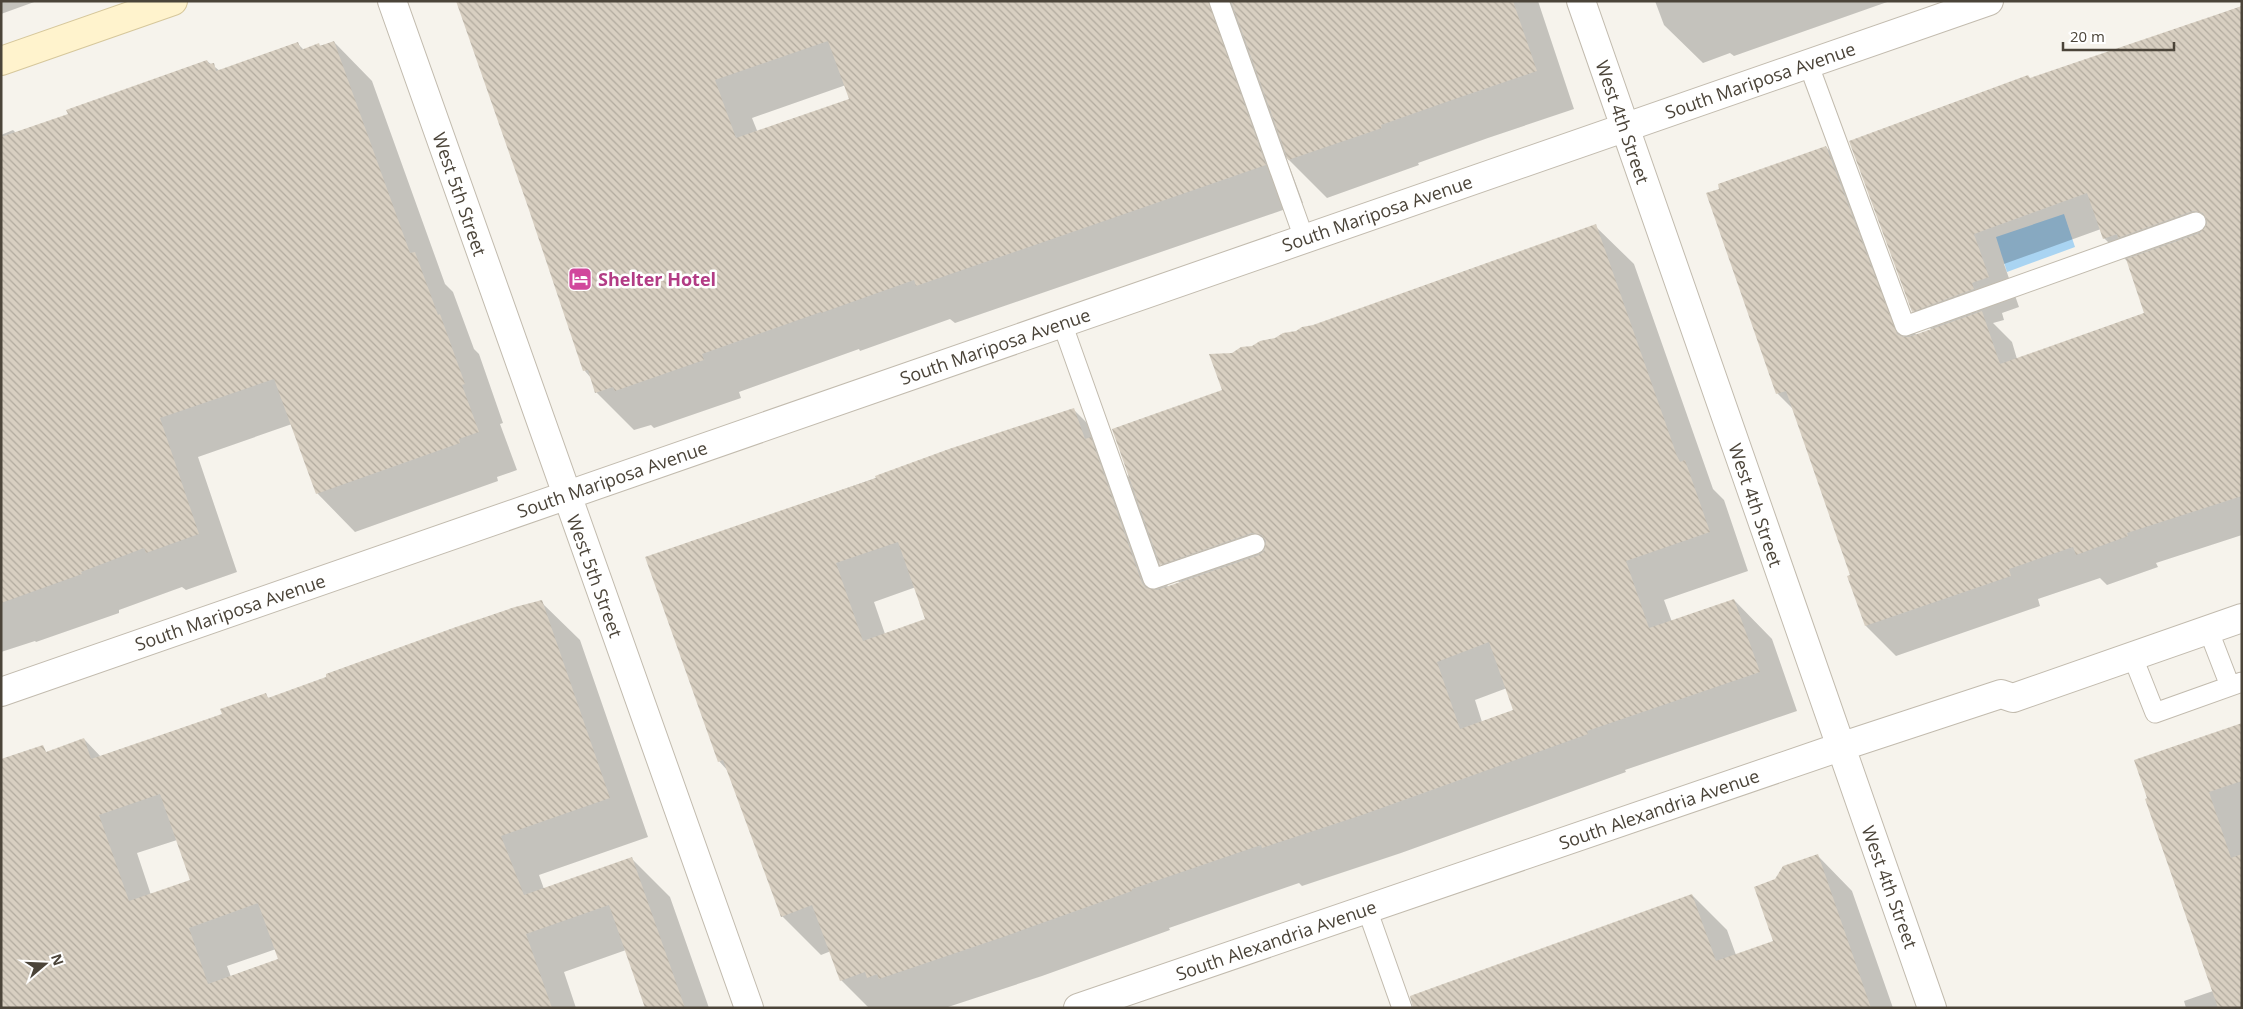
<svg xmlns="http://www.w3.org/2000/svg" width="2243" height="1009" viewBox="0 0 2243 1009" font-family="'Open Sans',sans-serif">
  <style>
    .water { fill: #a9d4f2 }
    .shadow { fill: #0003; fill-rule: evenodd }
    .building { fill: url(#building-back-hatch); fill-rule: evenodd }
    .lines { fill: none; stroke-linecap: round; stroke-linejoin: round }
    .lane-casing { stroke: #c2bbae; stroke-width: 21 }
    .street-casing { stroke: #c2bbae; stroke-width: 30 }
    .secondary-casing { stroke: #d6c79b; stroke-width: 30 }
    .lane { stroke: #fff; stroke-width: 19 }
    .street { stroke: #fff; stroke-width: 28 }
    .secondary { stroke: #fff3cd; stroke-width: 28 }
    .labels { text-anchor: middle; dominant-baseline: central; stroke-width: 5; stroke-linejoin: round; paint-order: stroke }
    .street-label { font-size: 18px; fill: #4b4439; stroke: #fff }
    .hotel-label { font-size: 18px; font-weight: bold; fill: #b23c85; stroke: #fff; text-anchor: start }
  </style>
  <defs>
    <pattern id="building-back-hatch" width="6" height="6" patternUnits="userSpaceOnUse" patternTransform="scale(1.25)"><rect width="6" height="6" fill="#d8cfc1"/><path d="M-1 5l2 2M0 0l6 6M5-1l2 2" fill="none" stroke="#b1aa9e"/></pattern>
  </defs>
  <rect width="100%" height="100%" fill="#f6f3ec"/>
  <path class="water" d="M2064,214L2075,247L2007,272L1996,237Z"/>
  <path class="shadow" d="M1,1H37L1,14Z
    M457,1H1538L1574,109L1488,138L1418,163L1419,165L1327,198L1286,157L1303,203L955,323L950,319L860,351L859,349L739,392L741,398L654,428L651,425L634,430L596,392L591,378L585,371L530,206ZM846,85L851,100L758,133L752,118Z
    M1655,1H1890L1734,56L1730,53L1703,63L1664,25Z
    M2242,6V535L2156,563L2158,567L2107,585L2100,578L2038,599L2040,606L1896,656L1866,626L1849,576L1851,575L1793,409L1777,393L1826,147L1856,177L1916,335L1932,330L1913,311L2031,79L2129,47ZM2101,229L2104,238L2128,262L2146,314L2017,359L2012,342L1993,323L2004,320L2002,313L2019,307L2004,264Z
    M334,42L372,81L445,284L453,292L474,349L479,354L503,423L500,424L517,470L497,477L498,481L355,532L317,493L292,424L198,457L237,572L186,590L182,587L119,610V613L36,642L35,641L1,652V135L13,130L16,133L70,115L207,61L220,71L297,43L304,50Z
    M1595,226L1634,264L1713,489L1724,500L1748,571L1664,600L1672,622L1734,600L1772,639L1797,711L1625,770L1626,772L1401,853L1302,886L1299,883L1169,928L1170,930L1042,976L945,1008H869L841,980L831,951L821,955L782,916L728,771L719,761L647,558L1073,409L1112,448L1119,467L1131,479L1223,391L1233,354ZM1159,562L1180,583L1168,587ZM916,587L927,620L885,634L874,602ZM1507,688L1515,710L1482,722L1475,700Z
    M541,602L580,640L648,837L539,875L544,889L632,859L670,897L709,1008H647L626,950L564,972L576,1008H1L84,739L101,757L223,714L265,695L270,699ZM177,840L191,881L151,895L137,853ZM276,949L280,960L231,977L227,966Z
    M2242,724V1008H2186L2184,1001L2213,991L2146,800Z
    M1818,856L1852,891L1893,1008H1414L1692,895L1727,930L1736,955L1774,942L1776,881Z"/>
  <path class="building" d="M456,1H1208L1266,165L916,286L914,280L821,313V312L702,354L704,360L615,391L613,387L595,393L588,370L583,371L528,207ZM828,41L849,99L736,138L715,80Z
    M1231,1H1513L1537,71L1449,101L1381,125L1382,128L1288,160Z
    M2242,6V496L2127,533L2128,536L2076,555L2073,547L2009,569L2011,576L1865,626L1847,576L1850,575L1786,391L1776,394L1706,193L1719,189L1718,184L1826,146L1897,334L1903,337H1909L1982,311L2000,364L2144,313L2126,259L2200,233L2207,224L2206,218L2203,213L2193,211L2118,238L2117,234L2103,239L2087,193L1974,234L1989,277L1972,283L1974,289L1912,312L1849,141L2028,75L2030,78Z
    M334,41L410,253L415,252L438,315L440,314L465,384L462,385L479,432L459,439L460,443L316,494L274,379L160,418L199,534L146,553L144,548L81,572L82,574L1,603V137L68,114L66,110L207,60L209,64L214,63L216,71L298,42L301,50L319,43L320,46Z
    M1596,224L1677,456L1680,462L1685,460L1710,532L1626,561L1649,628L1734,599L1760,672L1587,731L1588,734L1362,815L1262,848L1261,845L1132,889V891L1003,937L879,979L877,974L867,978L865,972L840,981L812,905L781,917L723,760L718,762L645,557L876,478L875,476L949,449L1074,408L1085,439L1091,437L1142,583L1146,588L1157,590L1259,555L1264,551L1266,541L1262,535L1252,533L1160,565L1112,429L1222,390L1209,354L1232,353L1241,347L1252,346L1260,341L1275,338L1283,333L1296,331L1302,327L1313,325ZM898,542L925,619L863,641L836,563ZM1489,642L1513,710L1460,729L1437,662Z
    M542,600L610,798L501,836L524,895L632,857L685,1008H645L609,905L526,934L552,1008H1V759L43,745L46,752L84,738L91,759L222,714L220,709L266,693L268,698L326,677V674L456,627L515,607ZM160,794L190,880L129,901L99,815ZM258,903L278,959L208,984L189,928Z
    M2242,723V781L2209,792L2231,858L2242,854V1008H2218L2145,799L2147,798L2134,760Z
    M1818,854L1871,1008H1413L1410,996L1692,894L1716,961L1773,941L1754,887L1775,879L1783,866Z"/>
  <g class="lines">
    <g class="lane-casing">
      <path id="lane" d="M1219,1L1304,238
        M1808,63L1905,326L2196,222
        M1062,323L1153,579L1255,544
        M2208,629L2230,686
        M2132,655L2155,713L2242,682
        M1367,909L1402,1008"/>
    </g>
    <g class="street-casing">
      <path id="street" d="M392,1L749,1008
        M1581,1L1932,1008
        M1,692L1989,1
        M1078,1008L1840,747L2001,694L2013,698L2242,618"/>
    </g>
    <g class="secondary-casing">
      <path id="secondary" d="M1,61L173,1"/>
    </g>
    <use href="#lane" class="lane"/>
    <use href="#street" class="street"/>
    <use href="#secondary" class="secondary"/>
  </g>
  <defs>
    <g id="hotel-square" transform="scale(1.25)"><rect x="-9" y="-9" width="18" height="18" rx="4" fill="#d1479c" stroke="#fff"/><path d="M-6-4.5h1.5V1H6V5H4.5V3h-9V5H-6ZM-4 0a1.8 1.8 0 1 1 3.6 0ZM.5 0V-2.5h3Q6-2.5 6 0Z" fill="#fff"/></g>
  </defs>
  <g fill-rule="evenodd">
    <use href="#hotel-square" x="580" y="279"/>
  </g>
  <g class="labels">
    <g class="street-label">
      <text transform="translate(1760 80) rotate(-19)">South Mariposa Avenue</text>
      <text transform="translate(1623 122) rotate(71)">West 4th Street</text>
      <text transform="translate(460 194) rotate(71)">West 5th Street</text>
      <text transform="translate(1377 213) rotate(-19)">South Mariposa Avenue</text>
      <text transform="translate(995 346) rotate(-19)">South Mariposa Avenue</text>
      <text transform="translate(612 479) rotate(-19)">South Mariposa Avenue</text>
      <text transform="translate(1756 505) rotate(71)">West 4th Street</text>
      <text transform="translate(595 576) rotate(70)">West 5th Street</text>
      <text transform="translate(230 612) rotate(-19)">South Mariposa Avenue</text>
      <text transform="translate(1659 809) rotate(-19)">South Alexandria Avenue</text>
      <text transform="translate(1890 887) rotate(70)">West 4th Street</text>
      <text transform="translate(1276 940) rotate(-19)">South Alexandria Avenue</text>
    </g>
    <g class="hotel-label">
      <text x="598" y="279">Shelter Hotel</text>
    </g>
  </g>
  <rect width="2243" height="1009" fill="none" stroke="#4b4439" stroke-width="5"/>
  <g transform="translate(45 964) rotate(71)" stroke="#ffffff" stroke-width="4" paint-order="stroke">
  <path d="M0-4L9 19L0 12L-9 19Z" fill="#4b4439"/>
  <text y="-8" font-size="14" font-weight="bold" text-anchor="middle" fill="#4b4439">N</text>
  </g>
  <path d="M2063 42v8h111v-8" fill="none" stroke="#4b4439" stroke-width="2.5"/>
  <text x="2070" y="42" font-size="15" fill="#4b4439" stroke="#ffffff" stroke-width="4" paint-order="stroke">20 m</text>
</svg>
